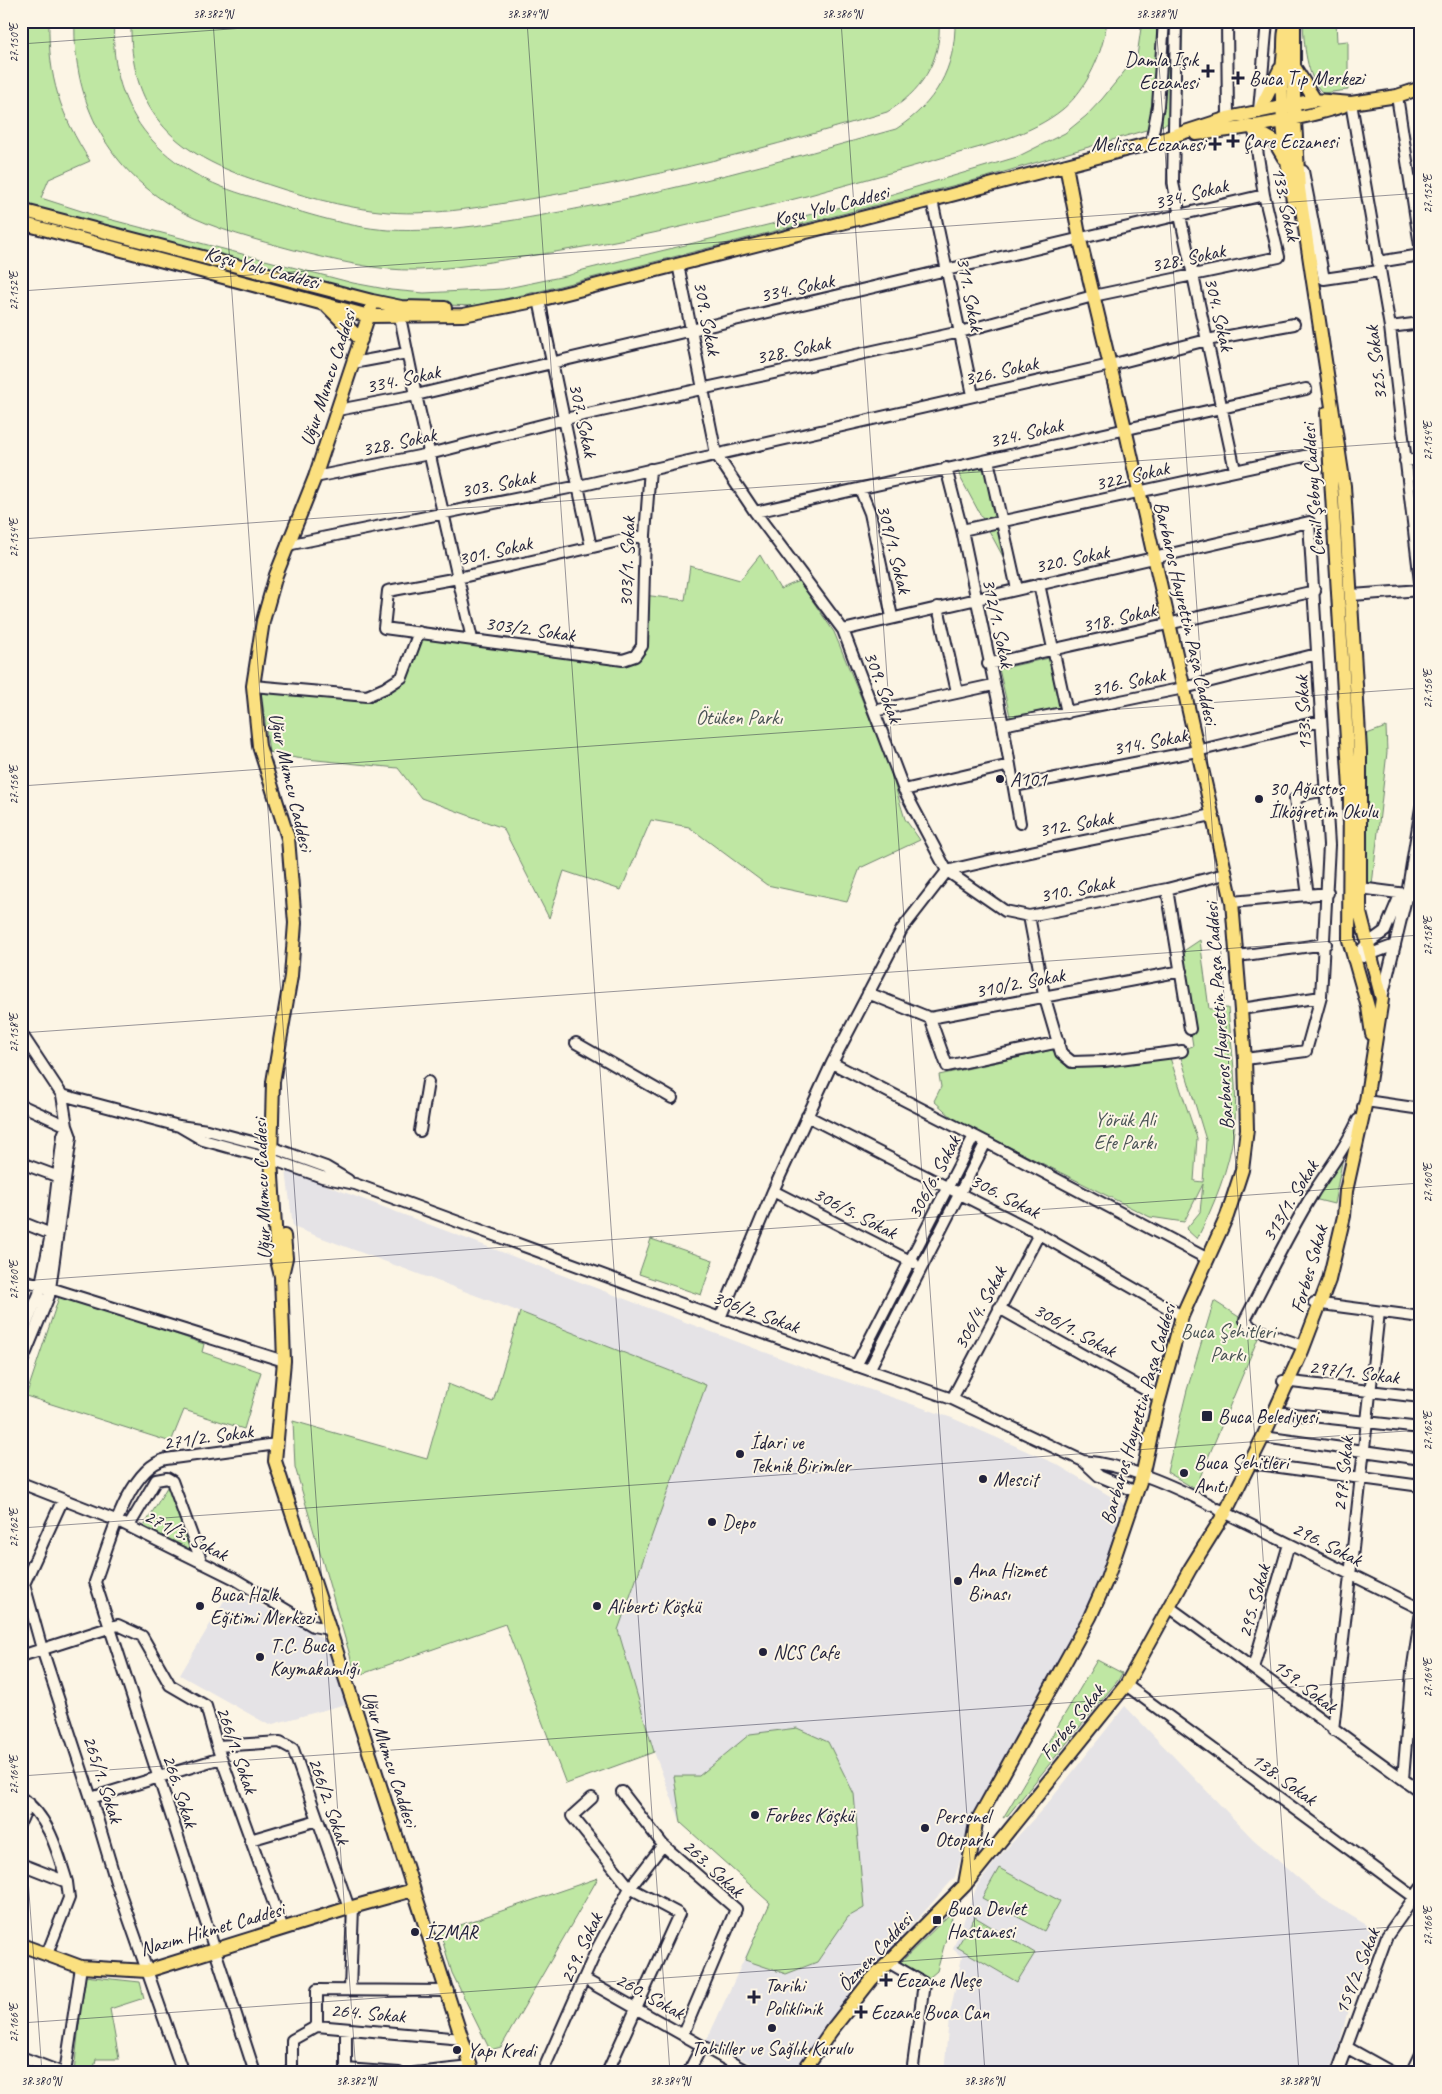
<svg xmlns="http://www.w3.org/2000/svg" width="1442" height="2094" viewBox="0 0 1442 2094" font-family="Caveat,sans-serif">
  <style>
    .built { fill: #e5e3e6 }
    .green { fill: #bfe7a3; stroke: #70846f }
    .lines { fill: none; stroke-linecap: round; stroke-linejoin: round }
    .minor-casing { stroke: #22223b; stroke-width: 14 }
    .major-casing { stroke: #22223b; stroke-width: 16 }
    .minor { stroke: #fcf5e5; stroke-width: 10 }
    .major { stroke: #fbe080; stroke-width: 12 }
    .ticks { fill: none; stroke: #22223b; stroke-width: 1; stroke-opacity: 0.45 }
    .poi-dot { fill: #22223b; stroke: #fcf5e5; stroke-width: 2 }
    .labels { text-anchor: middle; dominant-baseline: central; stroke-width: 4; stroke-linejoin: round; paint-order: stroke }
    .poi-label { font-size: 20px; fill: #22223b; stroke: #fcf5e5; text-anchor: start }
    .street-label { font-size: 20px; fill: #22223b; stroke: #fcf5e5 }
    .park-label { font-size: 20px; fill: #495355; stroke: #fcf5e5 }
    .neatline { fill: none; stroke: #22223b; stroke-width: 2 }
    .ticks-label { font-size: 12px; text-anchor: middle; fill: #22223b }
  </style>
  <rect width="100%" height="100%" fill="#fcf5e5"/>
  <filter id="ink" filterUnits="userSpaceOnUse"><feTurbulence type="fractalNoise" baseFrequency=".02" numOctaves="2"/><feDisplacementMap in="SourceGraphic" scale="10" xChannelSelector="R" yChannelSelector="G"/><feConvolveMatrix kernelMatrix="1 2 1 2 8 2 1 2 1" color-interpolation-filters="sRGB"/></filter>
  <g filter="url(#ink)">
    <path class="built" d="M286,1170L801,1366L952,1418L1056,1464L1127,1506L1086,1615L1028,1714L972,1820L955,1877L866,1977L794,2073H771L706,2042L770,1903L681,1823L654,1752L618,1630L705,1385L520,1312L293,1227Z
      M231,1589L325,1640L346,1704L269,1725L180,1675Z
      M1125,1706L1253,1839L1323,1899L1380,1933L1352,1991L1341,2039L1329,2073H944L949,2018L962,1957L953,1949L977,1886L998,1858L1048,1803Z"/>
    <path class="green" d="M21,21H49C48,78 60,114 90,161L49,179L41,198L97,216L353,283L391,290L424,293L503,289L570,275L583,270L886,196L1017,157L1065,133L1086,116L1102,99L1137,56L1142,21H1183L1180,120L987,177L540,291L473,306L417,304L373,296L21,205Z
      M75,21H114C108,116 165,173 252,197C296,210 343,227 389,230C446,233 504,222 560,212C673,191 785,160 896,129C935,104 956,68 955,21H1107C1103,52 1088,88 1063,109C1031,135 987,145 948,156C902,170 856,182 810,195C713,220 616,244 516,258C483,263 451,269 417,270C376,271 333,260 294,250C257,240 216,230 182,212C109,172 72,103 75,21Z
      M131,21H939C942,61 920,93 887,112C772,147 654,178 535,198C487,206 437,216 388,212C343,208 295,194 252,179C172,152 129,110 131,21Z
      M1303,21H1336L1337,42L1348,41V90L1323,93C1306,77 1304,44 1303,21Z
      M987,461L1020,588L960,477L957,467Z
      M760,555L780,589L799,581L834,632L887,760L905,819L920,840L860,868L847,902L767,885L689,827L651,820L621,890L564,871L549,918L503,828L421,798L398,768L296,758L269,752L261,691L367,696L402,677L419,632L624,660L642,646L643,595L685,600L690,566L740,580Z
      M1049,658L1060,708L1011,720L999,669Z
      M1386,727L1387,752L1372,885L1366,883L1364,735Z
      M1200,940L1209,1009L1228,1008C1231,1047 1239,1091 1234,1131C1229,1169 1214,1205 1197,1239L1186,1229L1200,1212L1203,1184L1184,1222L1150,1217L955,1120L934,1101L941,1087L939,1075L1052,1050L1068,1068L1103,1067L1169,1055L1197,1138L1194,1181L1203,1182L1206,1140L1179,1051L1193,1046L1179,954Z
      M1343,1157L1334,1204L1314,1199Z
      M651,1239L713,1260L701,1295L639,1274Z
      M60,1294L204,1344L202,1352L261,1372L244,1429L184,1410L171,1442L26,1396Z
      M1214,1301L1261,1331L1195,1489L1167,1472L1187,1390Z
      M520,1312L706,1385L618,1630L654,1752L566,1784L505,1624L356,1676L295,1467L293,1421L427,1459L448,1384L493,1402Z
      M170,1482L197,1558L143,1528Z
      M1097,1660L1122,1673L1119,1679L1008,1815L1003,1818Z
      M797,1728L828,1742L854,1794L864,1908L848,1917L817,1962L786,1974L745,1960L770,1903L681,1823L674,1776H699L750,1734Z
      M999,1868L1060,1901L1044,1931L982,1898Z
      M598,1878L501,2047L490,2050L452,1973L440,1932Z
      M954,1910L937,1971L924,1982L900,1963Z
      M975,1917L1035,1953L1017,1982L957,1947Z
      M84,1976L140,1982L144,1998L110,2009L119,2059H96L93,2073H74Z"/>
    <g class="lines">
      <g class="minor-casing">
        <path id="minor" d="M1176,21L1173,183L1235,470
          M1227,21L1228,118
          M1397,96L1421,252
          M1351,103L1390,327L1421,590
          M1259,110L1267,21
          M1151,143L1158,106L1164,21
          M1303,171L1324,279L1379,271
          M932,200L973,395
          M1378,262L1421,255
          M678,264L716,454L755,512L843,630L904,790L947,871L1005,911L1029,916L1167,889L1225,874
          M539,300L591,547
          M400,317L416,395L472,639
          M1390,327L1421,323
          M353,363L407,353
          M338,410L416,395L1264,195
          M988,460L1017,589
          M1405,461L1421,459
          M946,468L962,530L1003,725L1020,823
          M315,477L429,454L565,419L960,332L1093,296L1279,257L1264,195L1254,130
          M860,489L870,513L892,617
          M755,512L1306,389
          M962,530L1309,455
          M645,535L458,578L388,591L384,628L623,660L635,656L642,646L645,535L650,469
          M287,545L579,486L1110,365L1207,340L1294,324
          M1039,584L1067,713
          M1352,595L1421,590
          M938,607L957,692
          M843,630L1309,522L1329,845L1321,997L1306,1051L1245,1059
          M988,664L1315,591
          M253,686L367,696L385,688L402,677L419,632
          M874,711L993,685
          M1003,725L1184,688L1317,654
          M1014,786L1197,751L1321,721
          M904,790L1010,765
          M947,871C1035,849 1124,834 1212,815
          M1360,888L1421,896
          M1167,889L1190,1029
          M1308,896L1295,799L1306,794L1325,790
          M1232,902L1328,893
          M1029,916L1044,995L1061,1053L1072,1062L1104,1061L1182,1051
          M1238,956L1326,944
          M1363,957L1395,945
          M1353,959L1367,944L1385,931L1398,900L1407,894
          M868,993L930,1018L1182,971
          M1382,998L1407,894L1421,808
          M1241,1009L1321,997
          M930,1018L947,1066L1059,1042
          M21,1033L62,1095L67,1126L71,1137L49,1296L21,1364
          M576,1043L672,1098
          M832,1063L986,1142L869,1370
          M62,1095L179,1126L207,1130L271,1147L326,1167L348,1180
          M21,1105L67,1126
          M1363,1107L1366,1101L1421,1109
          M807,1116L1039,1234L1182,1316
          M179,1126L203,1140L271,1159L322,1177L355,1184L720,1318L952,1399L1083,1461C1127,1465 1171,1485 1211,1505
          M420,1131L428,1082
          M986,1142L1208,1259
          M21,1163L59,1177
          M773,1191L914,1263
          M21,1222L51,1234
          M21,1279L284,1361
          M1314,1303L1421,1317
          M999,1308L1160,1398
          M720,1318L773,1191L832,1063L902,929L947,871
          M21,1337L39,1294L51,1234L63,1135L67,1126
          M1298,1344L1252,1328L1245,1320C1267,1278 1287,1236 1312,1195C1328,1169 1346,1148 1358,1120
          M856,1366L974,1136
          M1283,1381L1421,1397
          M952,1399L1039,1234
          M1275,1412L1421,1428
          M1263,1437L1421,1459
          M1083,1461L1099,1476L1137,1492
          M1250,1463L1421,1486
          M21,1483L118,1521L233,1578L313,1626L328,1629
          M63,1499L24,1584L42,1649L91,1798L116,1882L183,2073
          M1218,1509L1421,1609
          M129,1526L156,1480L167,1478L172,1481L202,1563
          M1169,1607C1254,1668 1336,1732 1421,1792
          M21,1656L118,1625L142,1636L170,1685L206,1706L217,1746L283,1929
          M1253,1668L1289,1544
          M1126,1685L1421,1902
          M1333,1730L1379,1312
          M217,1746L280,1742L293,1749L349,1908
          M1403,1779L1412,1672L1421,1612
          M622,1792L663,1845L736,1909L683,2034
          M21,1798C49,1816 58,1853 67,1882
          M91,1798L221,1758
          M592,1798L572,1816L630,1888L679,1914L607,2073
          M21,1821L29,1803
          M250,1840L318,1820
          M21,1864L67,1882L69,1898L47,1954
          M888,1962L924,1983L912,2073
          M584,1979L750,2073
          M350,1990L353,1907
          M317,2026V1990L448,1991
          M317,2026L462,2039
          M346,2029V2069L399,2073
          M1346,2047L1393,2073
          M21,2057L63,2073
          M65,2073L81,1967
          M255,2073L95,1582C108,1548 127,1468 166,1459L277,1444
          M292,2073V2040L317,2026
          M415,2073L471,2067
          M542,2073L597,1949L630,1888L663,1845
          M688,2073L702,2046
          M1337,2073L1387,1936L1421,1888
          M1411,2073L1421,2052"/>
      </g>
      <g class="major-casing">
        <path id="major" d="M1288,21C1284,29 1284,39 1284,48C1278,99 1285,151 1293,201
          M1295,68L1315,100
          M1259,112L1280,69
          M1248,126L1274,141L1284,158
          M1196,134C1246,129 1296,120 1343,106
          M21,210L372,301L401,307L445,308
          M21,223L369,316L463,315L539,300L932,200L1151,143L1228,118L1315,100L1351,103L1397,96L1421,88
          M326,305L361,340
          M371,308L315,477L276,575L263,621L253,686L259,746L288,838L295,923L291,976L273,1082L271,1159L277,1260L281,1276L284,1361L275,1461L473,2073
          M1327,413L1350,789L1349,940L1368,1007L1372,1034
          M282,1275L286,1258L284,1236
          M965,1884L976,1823L1090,1617L1107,1579L1142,1476L1157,1408L1182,1316L1227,1216L1242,1170L1247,1129L1245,1059L1232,902L1125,428L1080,240L1066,165
          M21,1945L81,1967L147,1971L349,1908L413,1890
          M802,2073L831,2031L871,1980L965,1885L1126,1685L1190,1569L1225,1513L1263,1437L1302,1351L1329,1280L1344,1216L1346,1191L1366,1101L1382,999L1360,913V751L1344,486L1299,189L1294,103V21"/>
      </g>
      <use href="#minor" class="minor"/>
      <use href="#major" class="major"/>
    </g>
  </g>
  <path class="ticks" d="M213,21L356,2073M527,21L670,2073M841,21L985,2073M1156,21L1299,2073M21,44L342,21M21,291L1421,193M21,539L1421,441M21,786L1421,688M21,1033L1421,935M21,1281L1421,1183M21,1528L1421,1430M21,1776L1421,1678M21,1781L42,2073M21,2023L1421,1925"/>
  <g class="poi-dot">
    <path d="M1205.5 63.5h5v5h5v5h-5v5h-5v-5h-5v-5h5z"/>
    <path d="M1235.5 70.5h5v5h5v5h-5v5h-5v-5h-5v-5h5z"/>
    <path d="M1230.5 133.5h5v5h5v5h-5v5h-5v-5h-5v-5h5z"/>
    <path d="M1212.5 136.5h5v5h5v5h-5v5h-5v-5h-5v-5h5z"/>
    <circle cx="1000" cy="779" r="5"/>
    <circle cx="1259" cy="799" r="5"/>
    <rect x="1201" y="1410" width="12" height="12" rx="2.5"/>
    <circle cx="740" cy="1454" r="5"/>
    <circle cx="1184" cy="1473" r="5"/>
    <circle cx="983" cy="1479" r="5"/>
    <circle cx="712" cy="1522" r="5"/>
    <circle cx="958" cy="1581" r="5"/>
    <circle cx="200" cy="1606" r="5"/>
    <circle cx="597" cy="1606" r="5"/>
    <circle cx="763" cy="1652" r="5"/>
    <circle cx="260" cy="1657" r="5"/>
    <circle cx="755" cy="1815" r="5"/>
    <circle cx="925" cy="1828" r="5"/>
    <rect x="932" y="1915" width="10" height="10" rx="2.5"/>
    <circle cx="415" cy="1932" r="5"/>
    <path d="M883.5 1972.5h5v5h5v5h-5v5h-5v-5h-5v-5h5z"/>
    <path d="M751.5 1989.5h5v5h5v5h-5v5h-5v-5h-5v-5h5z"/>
    <path d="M858.5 2004.5h5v5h5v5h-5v5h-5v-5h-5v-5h5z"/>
    <circle cx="772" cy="2028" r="5"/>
    <circle cx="457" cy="2050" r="5"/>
  </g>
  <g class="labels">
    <g class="poi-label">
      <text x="1198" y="59" text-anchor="end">Damla Işık<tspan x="1198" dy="23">Eczanesi</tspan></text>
      <text x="1249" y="78">Buca Tıp Merkezi</text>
      <text x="1243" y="141">Çare Eczanesi</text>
      <text x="1205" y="144" text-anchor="end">Melissa Eczanesi</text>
      <text x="1010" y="779">A101</text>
      <text x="1269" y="788">30 Ağustos<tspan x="1269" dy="23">İlköğretim Okulu</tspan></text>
      <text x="1218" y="1416">Buca Belediyesi</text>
      <text x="750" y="1442">İdari ve<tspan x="750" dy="23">Teknik Birimler</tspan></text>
      <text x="1194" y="1462">Buca Şehitleri<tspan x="1194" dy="23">Anıtı</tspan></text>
      <text x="993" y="1479">Mescit</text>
      <text x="722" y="1522">Depo</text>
      <text x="968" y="1570">Ana Hizmet<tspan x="968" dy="23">Binası</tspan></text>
      <text x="210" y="1594">Buca Halk<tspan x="210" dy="23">Eğitimi Merkezi</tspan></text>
      <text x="607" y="1606">Aliberti Köşkü</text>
      <text x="270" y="1645">T.C. Buca<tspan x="270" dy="23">Kaymakamlığı</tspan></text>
      <text x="773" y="1652">NCS Cafe</text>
      <text x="765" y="1815">Forbes Köşkü</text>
      <text x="935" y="1816">Personel<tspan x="935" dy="23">Otoparkı</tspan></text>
      <text x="947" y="1908">Buca Devlet<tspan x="947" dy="23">Hastanesi</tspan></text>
      <text x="425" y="1932">İZMAR</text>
      <text x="896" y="1980">Eczane Neşe</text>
      <text x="765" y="1985">Tarihi<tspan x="765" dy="23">Poliklinik</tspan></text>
      <text x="871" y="2012">Eczane Buca Can</text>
      <text x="772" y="2048" text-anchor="middle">Tahliller ve Sağlık Kurulu</text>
      <text x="467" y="2050">Yapı Kredi</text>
    </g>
    <g class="street-label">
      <text transform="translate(1191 194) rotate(-14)">334. Sokak</text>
      <text transform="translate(1286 204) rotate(78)">133. Sokak</text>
      <text transform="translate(831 206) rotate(-14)">Koşu Yolu Caddesi</text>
      <text transform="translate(1188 258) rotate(-12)">328. Sokak</text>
      <text transform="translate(262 268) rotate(15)">Koşu Yolu Caddesi</text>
      <text transform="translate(797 288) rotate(-12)">334. Sokak</text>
      <text transform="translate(970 294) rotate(79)">311. Sokak</text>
      <text transform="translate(1219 314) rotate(77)">304. Sokak</text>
      <text transform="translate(707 318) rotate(79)">309. Sokak</text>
      <text transform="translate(793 350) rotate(-12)">328. Sokak</text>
      <text transform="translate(1376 363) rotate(-97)">325. Sokak</text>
      <text transform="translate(1001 371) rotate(-13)">326. Sokak</text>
      <text transform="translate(328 378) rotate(-72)">Uğur Mumcu Caddesi</text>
      <text transform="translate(403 379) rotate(-12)">334. Sokak</text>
      <text transform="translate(583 420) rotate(78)">307. Sokak</text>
      <text transform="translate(1026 433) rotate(-13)">324. Sokak</text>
      <text transform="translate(399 442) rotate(-12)">328. Sokak</text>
      <text transform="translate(1132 476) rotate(-13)">322. Sokak</text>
      <text transform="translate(498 484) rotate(-11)">303. Sokak</text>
      <text transform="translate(1313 490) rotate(-94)">Cemil Şeboy Caddesi</text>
      <text transform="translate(894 549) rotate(76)">309/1. Sokak</text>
      <text transform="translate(495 551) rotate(-13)">301. Sokak</text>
      <text transform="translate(1072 559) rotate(-12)">320. Sokak</text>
      <text transform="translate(627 562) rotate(-88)">303/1. Sokak</text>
      <text transform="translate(1186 613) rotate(77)">Barbaros Hayrettin Paşa Caddesi</text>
      <text transform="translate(1119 618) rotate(-13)">318. Sokak</text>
      <text transform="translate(998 623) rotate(78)">312/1. Sokak</text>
      <text transform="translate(530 629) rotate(8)">303/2. Sokak</text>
      <text transform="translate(1128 682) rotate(-12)">316. Sokak</text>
      <text transform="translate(883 687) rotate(69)">309. Sokak</text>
      <text transform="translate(1303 713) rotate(-93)">133. Sokak</text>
      <text transform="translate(1150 742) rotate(-11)">314. Sokak</text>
      <text transform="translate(291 782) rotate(77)">Uğur Mumcu Caddesi</text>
      <text transform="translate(1076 824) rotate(-10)">312. Sokak</text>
      <text transform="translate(1077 889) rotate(-11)">310. Sokak</text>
      <text transform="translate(1020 983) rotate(-11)">310/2. Sokak</text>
      <text transform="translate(1219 1016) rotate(-94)">Barbaros Hayrettin Paşa Caddesi</text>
      <text transform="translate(934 1177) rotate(-62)">306/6. Sokak</text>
      <text transform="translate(262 1189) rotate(-92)">Uğur Mumcu Caddesi</text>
      <text transform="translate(1005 1196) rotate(27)">306. Sokak</text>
      <text transform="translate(1290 1201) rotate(-59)">313/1. Sokak</text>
      <text transform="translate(855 1213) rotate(27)">306/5. Sokak</text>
      <text transform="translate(1309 1269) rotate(-74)">Forbes Sokak</text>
      <text transform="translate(980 1308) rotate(-62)">306/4. Sokak</text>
      <text transform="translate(756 1312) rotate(20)">306/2. Sokak</text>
      <text transform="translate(1075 1330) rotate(29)">306/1. Sokak</text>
      <text transform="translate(1354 1372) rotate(7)">297/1. Sokak</text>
      <text transform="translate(1138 1414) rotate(-74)">Barbaros Hayrettin Paşa Caddesi</text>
      <text transform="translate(208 1437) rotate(-8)">271/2. Sokak</text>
      <text transform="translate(1343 1474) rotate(-84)">297. Sokak</text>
      <text transform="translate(186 1535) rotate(27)">271/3. Sokak</text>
      <text transform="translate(1327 1544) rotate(27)">296. Sokak</text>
      <text transform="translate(1254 1601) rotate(-74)">295. Sokak</text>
      <text transform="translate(1305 1686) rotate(38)">159. Sokak</text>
      <text transform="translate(1072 1722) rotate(-51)">Forbes Sokak</text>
      <text transform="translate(237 1750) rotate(71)">266/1. Sokak</text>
      <text transform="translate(390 1759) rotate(72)">Uğur Mumcu Caddesi</text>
      <text transform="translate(103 1779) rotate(72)">265/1. Sokak</text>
      <text transform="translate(1284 1779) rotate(36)">138. Sokak</text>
      <text transform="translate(180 1791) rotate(72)">266. Sokak</text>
      <text transform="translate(329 1801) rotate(71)">266/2. Sokak</text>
      <text transform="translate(713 1868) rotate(43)">263. Sokak</text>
      <text transform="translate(212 1929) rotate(-16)">Nazım Hikmet Caddesi</text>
      <text transform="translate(581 1948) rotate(-65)">259. Sokak</text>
      <text transform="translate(875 1952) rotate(-47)">Özmen Caddesi</text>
      <text transform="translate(1357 1971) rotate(-68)">159/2. Sokak</text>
      <text transform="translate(650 1996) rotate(29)">260. Sokak</text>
      <text transform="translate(368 2013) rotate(5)">264. Sokak</text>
    </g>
    <g class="park-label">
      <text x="739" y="717">Ötüken Parkı</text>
      <text x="1125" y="1119">Yörük Ali<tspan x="1125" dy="23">Efe Parkı</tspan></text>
      <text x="1228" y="1331">Buca Şehitleri<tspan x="1228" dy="23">Parkı</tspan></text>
    </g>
  </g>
  <rect width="1442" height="2094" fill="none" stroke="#fcf5e5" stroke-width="55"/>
  <rect x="28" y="28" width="1386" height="2038" class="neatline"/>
  <g class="ticks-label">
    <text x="213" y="18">38.382°N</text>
    <text x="527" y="18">38.384°N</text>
    <text x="842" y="18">38.386°N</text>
    <text x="1156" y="18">38.388°N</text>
    <text transform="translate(14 43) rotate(-90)" y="4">27.150°E</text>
    <text transform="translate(1428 194) rotate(-90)" y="4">27.152°E</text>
    <text transform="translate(14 291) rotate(-90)" y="4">27.152°E</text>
    <text transform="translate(1428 441) rotate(-90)" y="4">27.154°E</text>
    <text transform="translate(14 538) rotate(-90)" y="4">27.154°E</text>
    <text transform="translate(1428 689) rotate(-90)" y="4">27.156°E</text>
    <text transform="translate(14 785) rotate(-90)" y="4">27.156°E</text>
    <text transform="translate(1428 936) rotate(-90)" y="4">27.158°E</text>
    <text transform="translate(14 1033) rotate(-90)" y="4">27.158°E</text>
    <text transform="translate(1428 1183) rotate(-90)" y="4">27.160°E</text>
    <text transform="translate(14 1280) rotate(-90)" y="4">27.160°E</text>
    <text transform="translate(1428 1431) rotate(-90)" y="4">27.162°E</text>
    <text transform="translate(14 1528) rotate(-90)" y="4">27.162°E</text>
    <text transform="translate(1428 1678) rotate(-90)" y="4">27.164°E</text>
    <text transform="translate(14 1775) rotate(-90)" y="4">27.164°E</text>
    <text transform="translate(1428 1926) rotate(-90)" y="4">27.166°E</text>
    <text transform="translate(14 2023) rotate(-90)" y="4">27.166°E</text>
    <text x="41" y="2085">38.380°N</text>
    <text x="356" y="2085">38.382°N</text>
    <text x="670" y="2085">38.384°N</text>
    <text x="984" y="2085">38.386°N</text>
    <text x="1299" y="2085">38.388°N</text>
  </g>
</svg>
